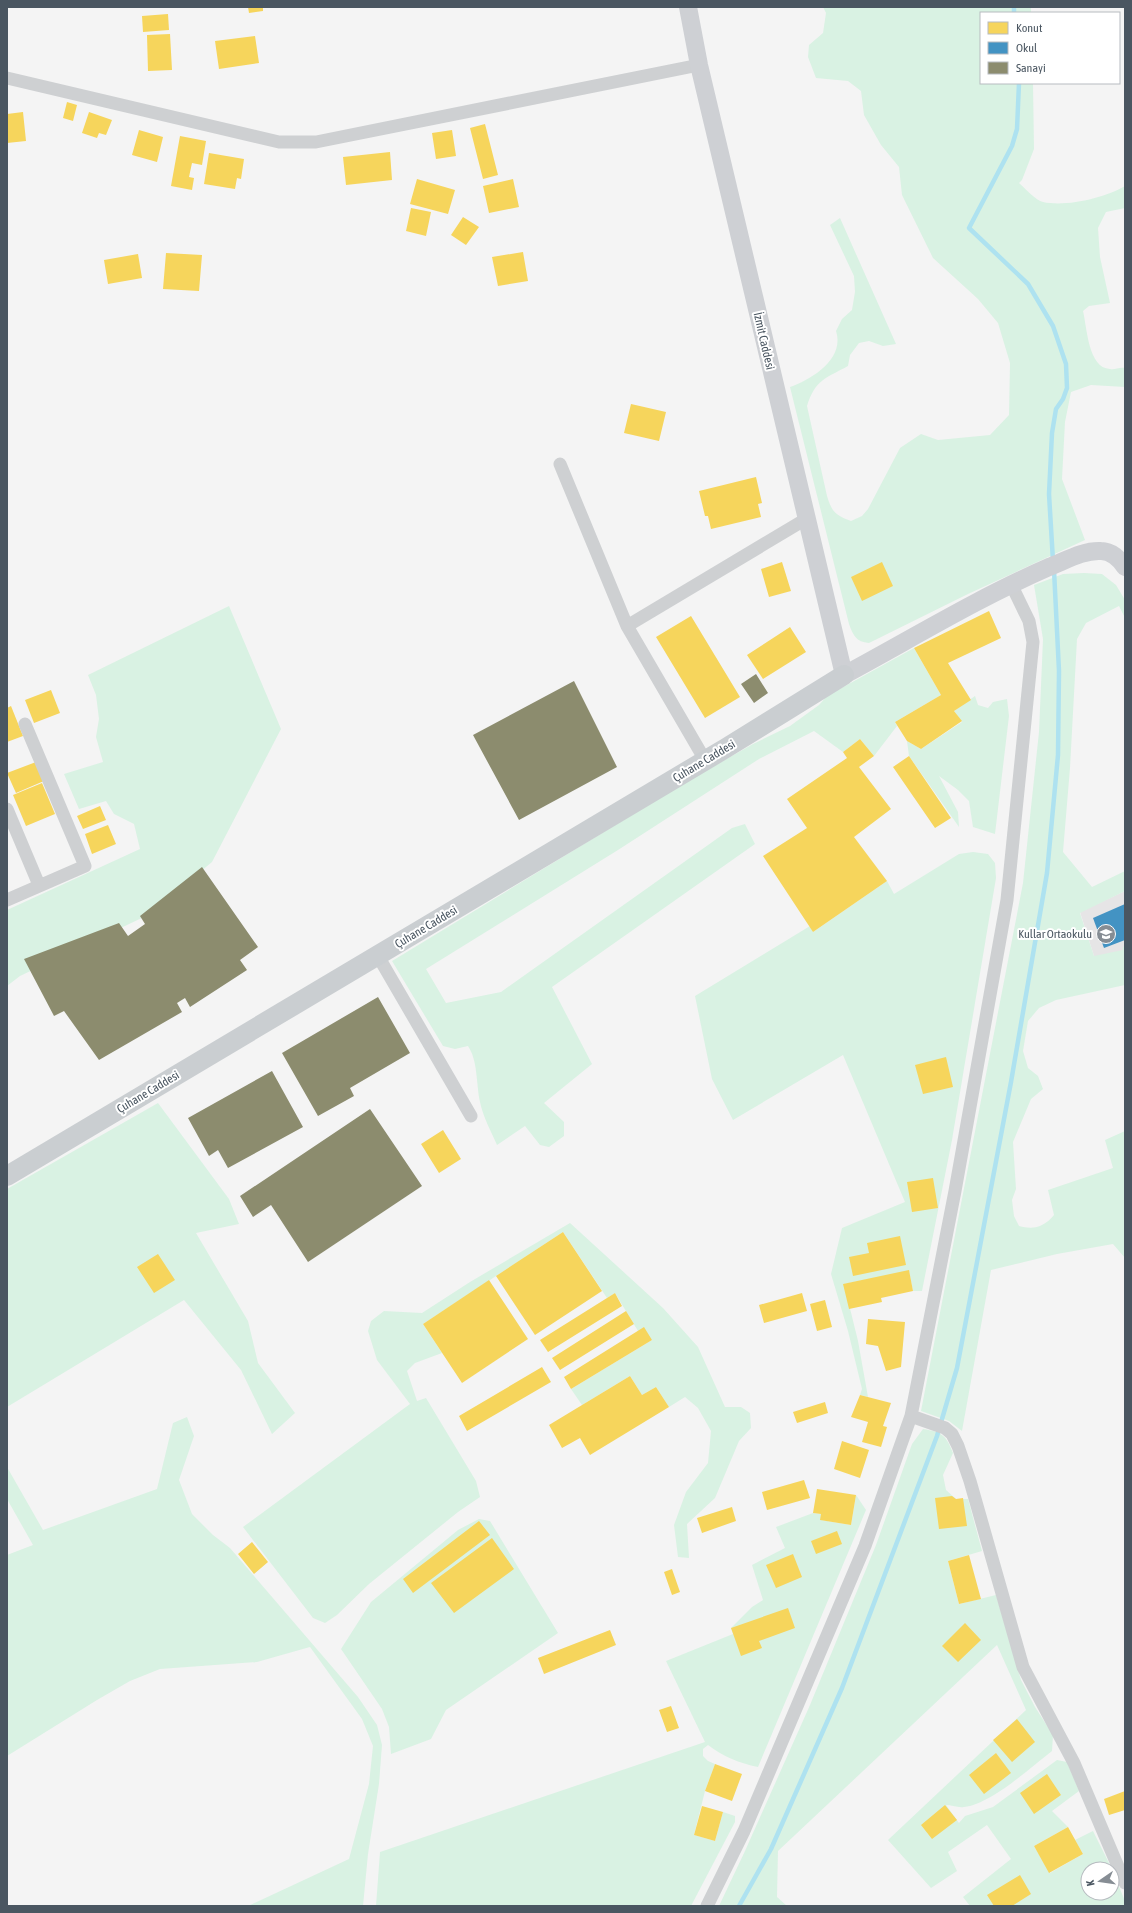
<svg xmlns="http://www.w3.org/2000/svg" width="1132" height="1913" viewBox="0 0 1132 1913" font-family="'Asap Condensed',sans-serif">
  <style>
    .education { fill: #e6e5e6 }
    .green { fill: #d9f2e3 }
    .homes { fill: #f6d55c }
    .schools { fill: #4393c3 }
    .industry { fill: #8c8c6e }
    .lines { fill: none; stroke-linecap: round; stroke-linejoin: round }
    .stream { stroke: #aee2f0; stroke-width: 4.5 }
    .minor { stroke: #ced0d2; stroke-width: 13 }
    .secondary { stroke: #ced0d4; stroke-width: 18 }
    .primary { stroke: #caced1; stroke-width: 20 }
    .labels { text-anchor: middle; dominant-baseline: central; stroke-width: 4; stroke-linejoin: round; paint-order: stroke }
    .street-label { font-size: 12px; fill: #4a5661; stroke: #fff }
    .poi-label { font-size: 12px; fill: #4a5661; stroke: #fff; text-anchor: end }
  </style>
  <rect width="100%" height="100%" fill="#f4f4f4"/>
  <path class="education" d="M1125,891V985L1094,956L1080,912Z"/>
  <path class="green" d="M823,7H1031V13H981V83H1033L1034,149L1022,180L1019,183C1025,188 1036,201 1043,202C1066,207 1105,198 1125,186V208L1106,212L1098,228L1100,257L1110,303L1089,306L1083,311C1087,327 1088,368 1110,369C1115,370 1119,367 1125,368V387L1091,385L1071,392L1065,422L1062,479L1085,540L968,594L869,643C856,642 853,635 849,624L790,387C812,379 845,359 836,331L842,319L852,310L855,292L854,276L830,225L840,218L896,344L883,346L869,341L859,343L850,355L848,366C826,378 815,380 807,406L827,496C832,512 835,515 851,521L862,516L868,509L900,448L921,434L938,440L990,435L1009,415L1010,363L998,323L978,299L933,258L902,195L899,167L881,145L864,115L861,91L848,81L816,78L808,57L809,45L823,33L826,13Z
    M1084,573L1102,574L1116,585L1125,600V618L1119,606L1086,623L1077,639L1070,768L1063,852L1092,887L1125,871V891L1080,913L1094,956L1123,950V947L1125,946V985L1056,1000L1039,1008L1028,1021L1023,1051L1028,1068L1038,1076L1043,1089L1031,1099L1013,1142L1016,1189L1012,1200L1014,1216L1019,1226C1034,1230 1044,1227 1054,1215L1048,1190L1113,1168L1105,1140L1125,1131V1258L1113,1244L1057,1254L991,1270L962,1431L949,1421L921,1411L1023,883L1039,732L1043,639L1034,585L1063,574Z
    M229,606L281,729L212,862L148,915L20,976L7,986V910L140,849L134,824L114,814L106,801L79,809L64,774L103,762L96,737L99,719L96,695L88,675Z
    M914,648L941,695L895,722L897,726L874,756L860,739L843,752L814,731L759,759L618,850L426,969L446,1003L501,992L732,828L745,824L755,844L552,987L592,1064L544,1103L564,1122V1136L549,1147L540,1145L525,1126L497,1145C491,1131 483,1117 480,1102C476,1083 478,1061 468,1046L455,1049L443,1046L392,961L686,782L753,744L790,726L819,705L827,696Z
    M975,696L978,705L988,708L993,702L1007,699L1009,716L995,834L973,827L969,801L958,790L939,776L958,812L959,827L909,756L907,741L921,749L962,722L954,711Z
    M973,852L988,854L995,863L996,878L952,1140L922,1291H913L909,1271L844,1284L858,1341L868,1397L860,1395L862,1389L848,1331L831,1274L842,1228L905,1202L843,1055L733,1120L712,1079L695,996L810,926L813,932L887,881L894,894L959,854Z
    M158,1103L229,1199L239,1224L196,1233L248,1321L258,1363L295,1413L272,1434L241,1370L184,1300L7,1407V1189Z
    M570,1223L663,1308L698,1347L725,1407H741L750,1413L751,1428L739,1441L715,1498L687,1524L689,1558L678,1557L674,1525L686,1492L708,1463L711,1431L698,1408L685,1397L669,1407L656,1387L642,1395L630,1376L582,1405L571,1389L652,1340L638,1331L615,1293L607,1298L563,1232L423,1324L442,1353L415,1363L407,1371L417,1401L426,1398L476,1481L480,1497L458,1512L369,1584L337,1615L325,1623L313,1618L243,1527L410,1404L377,1360L368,1331L371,1321L384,1311L422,1313L470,1282Z
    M187,1417L194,1436L179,1480L192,1514L213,1535L230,1548L358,1697L377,1725L382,1745L379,1784L368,1854L363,1906H248L349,1859L369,1784L373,1746L362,1719L310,1647L257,1662L160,1669L130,1681L97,1700L7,1756V1555L33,1545L7,1499V1467L43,1530L157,1489L173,1423Z
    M923,1429C942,1432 946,1435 953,1453L943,1475L946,1490L956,1499H968L982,1551L948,1561L959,1604L996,1595L1021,1680L1035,1707L1053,1735L1052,1751C1030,1768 991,1804 964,1807C958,1808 951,1805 946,1805L959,1823L965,1816L993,1807L1057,1760L1067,1762L1079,1791L1052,1811L1068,1827L1034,1846L1050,1873L1083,1854L1075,1840L1093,1831L1112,1869H1088V1893H1112V1870L1125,1901V1906H970L963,1897L1011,1859L987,1825L948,1852L957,1871L931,1888L888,1840L1026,1710L997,1645L778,1851L777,1897L787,1906H719L745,1851L810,1705L876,1545L912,1444Z
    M856,1495L866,1510L758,1767C739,1763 724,1757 708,1745L703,1749V1756L708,1761L715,1764L705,1791L694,1835L715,1841L723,1812L735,1816V1822L691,1906H376L380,1852L705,1742L666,1661L733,1634L731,1628L752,1607L763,1600L752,1565L785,1548L776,1527L813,1513L821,1514V1520L851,1525Z
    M479,1519L490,1521L558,1633L446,1710L431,1739L391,1754L389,1727L382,1709L341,1649L371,1602L458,1530Z"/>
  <path class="homes" d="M248,7H263V11L249,13Z
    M168,14L169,30L143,32L142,16Z
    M170,34L172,70L148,71L147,35Z
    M255,36L259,63L219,69L215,41Z
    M67,102L77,105L73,121L63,118Z
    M23,112L26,141L7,143V114Z
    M89,112L112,120L106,135L99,133L97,138L82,133Z
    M485,124L498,175L483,179L470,128Z
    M139,130L163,137L157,162L132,155Z
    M452,130L456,156L436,159L432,133Z
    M180,136L206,141L202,165L192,163L189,177L194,178L192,190L171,186Z
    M390,152L392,180L346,185L343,157Z
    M209,153L244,159L241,179L237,178L235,189L204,184Z
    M417,179L455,190L448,214L410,204Z
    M513,179L519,207L489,213L483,186Z
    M411,208L431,212L426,236L406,231Z
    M463,217L479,227L466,245L451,235Z
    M523,252L528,281L498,286L492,257Z
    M166,253L202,255L199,291L163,289Z
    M138,254L142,278L108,284L104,260Z
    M631,404L666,412L659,441L624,433Z
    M756,477L762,503L758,504L761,517L711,529L708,516H705L699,491Z
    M782,562L791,591L769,597L761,569Z
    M882,562L893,586L862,601L851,577Z
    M989,611L1001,638L948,663L971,700L954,711L962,721L921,749L907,741L895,722L941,695L914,648Z
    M691,616L740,697L705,718L656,637Z
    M790,627L806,652L763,679L747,655Z
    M51,690L60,713L34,723L25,700Z
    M11,706L23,736L7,742V708Z
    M860,739L874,756L859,767L891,809L854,837L887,881L813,932L763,856L807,828L787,799L847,758L843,752Z
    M909,756L951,818L935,828L893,767Z
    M36,762L44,781L16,793L7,773Z
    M42,783L55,814L26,826L13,795Z
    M100,806L106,820L83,829L77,816Z
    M108,825L116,844L92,854L85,834Z
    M946,1057L953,1087L923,1094L915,1065Z
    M443,1130L461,1159L439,1173L421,1144Z
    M933,1178L938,1208L912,1212L907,1182Z
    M563,1232L602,1291L535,1335L496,1276Z
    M900,1236L906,1265L853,1276L849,1257L869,1253L867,1243Z
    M158,1254L175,1280L154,1293L137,1267Z
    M909,1270L913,1291L881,1298L882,1302L849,1309L843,1284Z
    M489,1280L528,1339L462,1383L423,1324Z
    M615,1293L622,1306L548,1352L540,1340Z
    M802,1293L807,1311L764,1323L759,1305Z
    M825,1300L832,1327L817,1331L810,1304Z
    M626,1311L634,1324L560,1370L552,1358Z
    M868,1319L905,1322L901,1367L886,1371L878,1346L866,1344Z
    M644,1327L652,1340L571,1389L564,1377Z
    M542,1367L551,1382L467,1431L459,1416Z
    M630,1376L642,1395L656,1387L669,1407L590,1455L580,1438L562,1448L549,1425Z
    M860,1395L891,1403L883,1426L887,1427L881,1447L862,1442L868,1422L851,1417Z
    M825,1402L828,1413L797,1423L793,1412Z
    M842,1441L869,1450L860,1478L834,1469Z
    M804,1480L810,1498L767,1510L762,1492Z
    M817,1489L856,1495L851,1525L820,1520L821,1514L813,1513Z
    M952,1496L956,1499L963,1498L967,1526L939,1529L935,1498Z
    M732,1507L736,1521L702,1533L697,1518Z
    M479,1521L490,1535L413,1593L403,1579Z
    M837,1531L842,1544L816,1554L811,1541Z
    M492,1538L514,1569L454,1613L431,1583Z
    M252,1542L268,1562L254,1574L238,1554Z
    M793,1554L802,1577L776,1588L766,1565Z
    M969,1555L981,1599L959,1604L948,1561Z
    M672,1569L680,1592L672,1595L664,1572Z
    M788,1608L795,1628L759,1641L762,1648L741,1656L731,1628Z
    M965,1623L981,1640L958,1662L942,1646Z
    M610,1630L616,1645L544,1674L538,1658Z
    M671,1706L679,1728L667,1732L659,1710Z
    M1017,1719L1035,1742L1012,1762L993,1740Z
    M996,1753L1011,1773L984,1794L969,1775Z
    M715,1764L742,1774L732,1801L705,1791Z
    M1047,1774L1061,1795L1034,1814L1020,1793Z
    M1125,1791V1810L1109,1815L1104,1799Z
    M945,1805L957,1820L932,1839L921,1825Z
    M702,1806L723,1812L715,1841L694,1835Z
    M1068,1827L1083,1854L1049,1873L1034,1846Z
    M1020,1875L1031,1894L1012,1906H994L987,1895Z"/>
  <path class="schools" d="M1125,904V940L1104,948L1093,918Z"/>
  <path class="industry" d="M756,674L768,693L754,703L741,684Z
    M574,681L617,767L519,820L473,735Z
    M202,867L258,947L240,960L247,970L190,1007L185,998L177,1003L182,1012L99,1060L64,1011L54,1016L24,959L119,923L128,936L145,924L140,916Z
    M378,997L410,1053L350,1088L354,1096L318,1116L282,1053Z
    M272,1071L303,1127L228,1168L218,1150L209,1156L188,1118Z
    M370,1109L422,1186L308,1262L271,1205L253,1217L240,1196Z"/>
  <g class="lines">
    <path class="stream" d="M1014,7V13
      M1019,83L1017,129L1012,146L969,228L1028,284L1053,326L1066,364L1067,388L1063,399L1056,409L1052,433L1049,494L1053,561
      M739,1906L771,1849L842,1688L937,1436L957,1368L1011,1082L1047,873L1058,755L1059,671L1054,570"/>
    <path class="minor" d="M7,78L279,142H316L699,65
      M560,464L627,626L705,760
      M627,626L806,519
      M7,809L39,885
      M7,900L85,866L25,724
      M378,956L471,1116
      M911,1416L945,1428L952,1434L958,1446L970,1481L1023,1667L1074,1763L1125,1883
      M707,1906L744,1831L865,1546L911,1416L955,1191L1007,900L1033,642L1029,621L1011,584"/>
    <path class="secondary" d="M688,7L699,65L844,675C911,639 978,598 1049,567C1065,561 1083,550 1101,551C1111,551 1120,559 1125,567"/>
    <path class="primary" d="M7,1176L726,748L844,675"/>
  </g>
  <defs>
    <g id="school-disc" transform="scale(1)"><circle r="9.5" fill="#868d94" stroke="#fff"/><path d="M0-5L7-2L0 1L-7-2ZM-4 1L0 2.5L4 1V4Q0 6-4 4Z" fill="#fff"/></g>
  </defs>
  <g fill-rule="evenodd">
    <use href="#school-disc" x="1106" y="934"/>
  </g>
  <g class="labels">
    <g class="street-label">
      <text transform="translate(764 341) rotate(77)">İzmit Caddesi</text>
      <text transform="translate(704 761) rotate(-31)">Çuhane Caddesi</text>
      <text transform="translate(426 927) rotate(-31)">Çuhane Caddesi</text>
      <text transform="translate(148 1092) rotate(-31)">Çuhane Caddesi</text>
    </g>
    <g class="poi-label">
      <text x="1092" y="934">Kullar Ortaokulu</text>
    </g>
  </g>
  <rect width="1132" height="1913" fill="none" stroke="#4a5661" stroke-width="16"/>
  <rect x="980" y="12" width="140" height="72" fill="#ffffff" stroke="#b7bbc0"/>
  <rect x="988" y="22" width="20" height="12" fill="#f6d55c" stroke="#b7bbc0"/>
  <text x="1016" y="32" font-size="12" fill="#4a5661">Konut</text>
  <rect x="988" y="42" width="20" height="12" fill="#4393c3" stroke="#b7bbc0"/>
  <text x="1016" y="52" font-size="12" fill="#4a5661">Okul</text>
  <rect x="988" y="62" width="20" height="12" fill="#8c8c6e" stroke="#b7bbc0"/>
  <text x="1016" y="72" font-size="12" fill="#4a5661">Sanayi</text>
  <g transform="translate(1100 1881) rotate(257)"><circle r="19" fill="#ffffff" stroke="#b7bbc0"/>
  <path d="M0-3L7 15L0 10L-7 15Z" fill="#868d94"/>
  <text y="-6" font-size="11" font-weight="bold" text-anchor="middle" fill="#4a5661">K</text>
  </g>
</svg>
